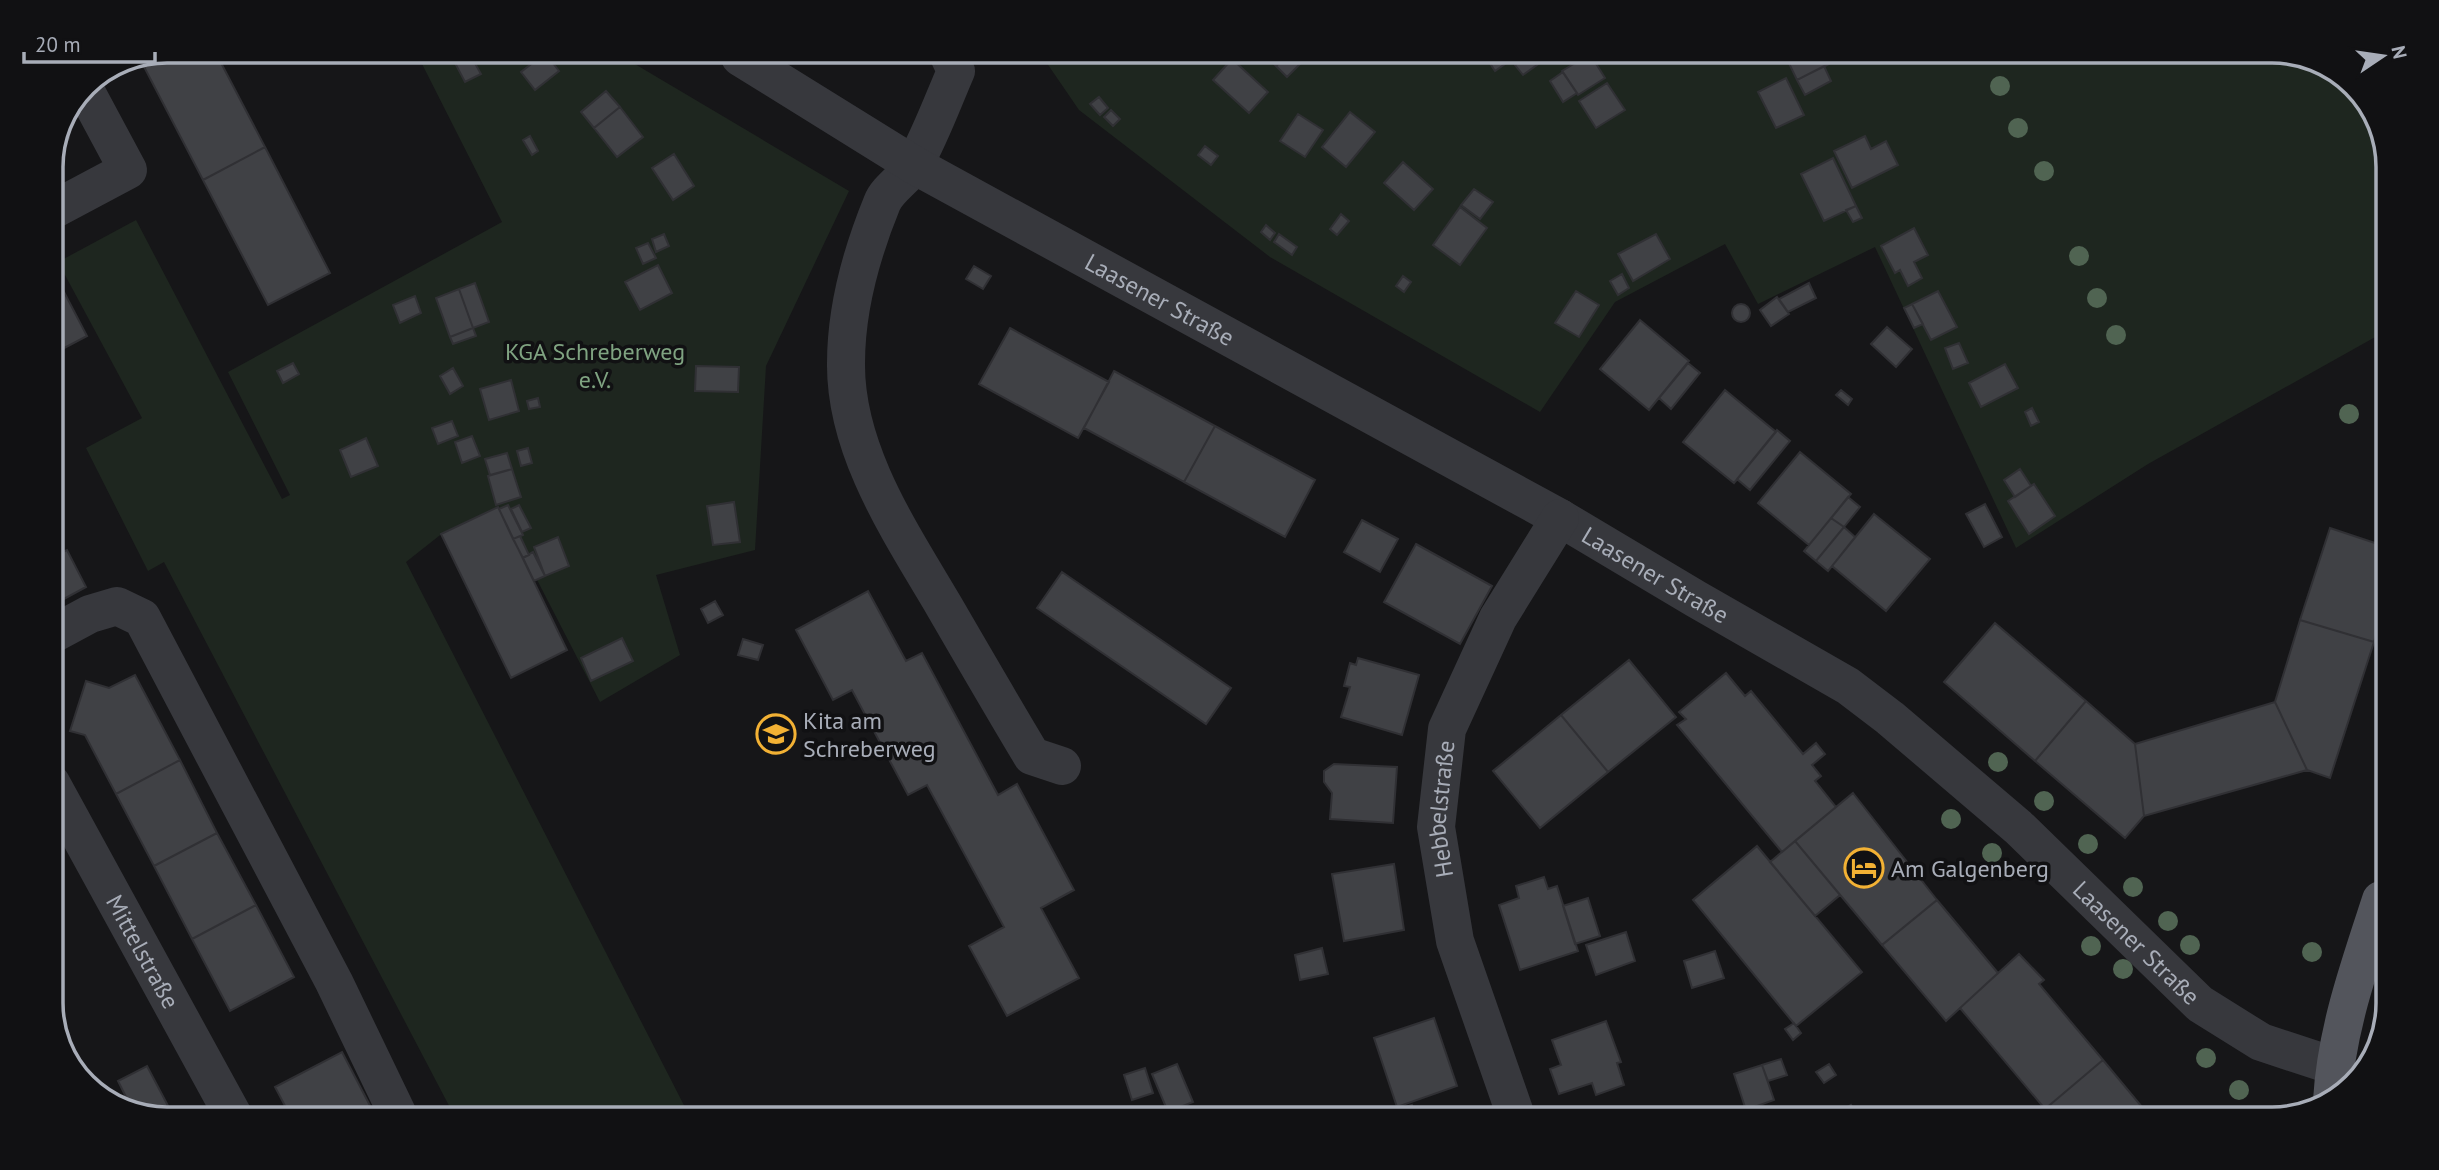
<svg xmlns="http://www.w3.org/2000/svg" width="2439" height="1170" viewBox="0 0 2439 1170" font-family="'PT Sans',sans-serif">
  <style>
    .green { fill: #1e261f }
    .building { fill: #404145; stroke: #303034; stroke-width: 2 }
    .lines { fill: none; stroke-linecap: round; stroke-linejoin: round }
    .minor { stroke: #37383d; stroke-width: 38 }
    .major { stroke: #53555c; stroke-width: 38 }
    .tree { fill: #506452 }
    .labels { text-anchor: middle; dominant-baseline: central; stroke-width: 7; stroke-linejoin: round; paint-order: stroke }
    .street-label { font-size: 24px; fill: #a8adb8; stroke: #111113 }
    .park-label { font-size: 24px; fill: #7fa381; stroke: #111113 }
    .poi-label { font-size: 24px; fill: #a8adb8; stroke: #111113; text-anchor: start }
    .rim { fill: none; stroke: #a8adb8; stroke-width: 3.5 }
  </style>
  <rect width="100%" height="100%" fill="#161618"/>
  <path class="green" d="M2272,51L2317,60L2368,102L2388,160L2386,331L2148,464L2016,548L1875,247L1758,304L1725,244L1615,302L1540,412L1270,257L1079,110L1042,56Z
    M623,57L849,191L766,366L755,550L656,575L680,655L600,702L499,506L444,532L406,562L691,1119H456L164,562L148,571L86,448L142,418L58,262L136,220L282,499L290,495L228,372L502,222L419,58Z"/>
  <path class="building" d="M1784,53H1824L1829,64L1797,80Z
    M1484,54H1508L1512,59L1495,71Z
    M1531,54H1534L1541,62L1523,75L1515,65Z
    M1590,54L1605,78L1578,95L1562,71Z
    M1266,55H1288L1276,66Z
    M1288,55H1291L1300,64L1287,77L1276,66Z
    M464,58H472L481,74L465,82L455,63Z
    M539,58H549L559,71L535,90L521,72Z
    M140,59H219L265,147L203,180Z
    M1232,59L1268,92L1249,113L1213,80Z
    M1824,66L1831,81L1805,95L1797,80Z
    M1563,72L1577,93L1563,102L1550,81Z
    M1786,78L1804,115L1776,128L1758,92Z
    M1607,83L1625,110L1596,128L1579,101Z
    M606,91L620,107L594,128L581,112Z
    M1099,97L1108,108L1100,115L1090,104Z
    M620,107L643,137L617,157L594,128Z
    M1111,110L1120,119L1113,126L1104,117Z
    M1350,112L1375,132L1346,167L1322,147Z
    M1298,114L1323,130L1305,157L1280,141Z
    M65,130L69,138L51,163V160Z
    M530,136L538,151L532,155L523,140Z
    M1865,136L1871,149L1886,141L1898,165L1852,188L1834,151Z
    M1205,146L1218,156L1211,165L1198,155Z
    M265,147L330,273L268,305L203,180Z
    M674,154L694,186L673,200L652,168Z
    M1833,158L1856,206L1824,221L1801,174Z
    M1403,162L1433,189L1414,210L1384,183Z
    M1474,189L1493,202L1480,219L1461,205Z
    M1856,206L1862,218L1853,222L1846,210Z
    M1460,207L1487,228L1460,265L1433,245Z
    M1341,214L1349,221L1337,235L1330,229Z
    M1266,225L1275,233L1270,240L1261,232Z
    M1914,228L1928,255L1914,262L1922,278L1908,286L1900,270L1895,273L1881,246Z
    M664,234L669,246L656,252L652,239Z
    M1279,234L1297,247L1292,255L1274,242Z
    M1656,234L1670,259L1633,281L1618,254Z
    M648,243L656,258L643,264L636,248Z
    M658,265L672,293L640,310L625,282Z
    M974,266L991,276L983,289L966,279Z
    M51,267L87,336L51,355Z
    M1622,274L1629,288L1618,295L1610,281Z
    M1403,276L1411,282L1404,292L1396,286Z
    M475,283L489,322L473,328L459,289Z
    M1809,283L1816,298L1788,312L1779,299Z
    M459,289L473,328L450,337L436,298Z
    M1576,291L1599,305L1579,337L1555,323Z
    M1938,291L1957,327L1931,340L1912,304Z
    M415,296L421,313L400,323L393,305Z
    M1777,297L1789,314L1771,326L1760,310Z
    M1912,304L1923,324L1914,328L1904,308Z
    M1732 313a9 9 0 1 1 18 0a9 9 0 1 1-18 0Z
    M1640,320L1689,361L1649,410L1600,369Z
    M1887,327L1912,349L1896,367L1871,344Z
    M473,328L476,336L453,344L450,337Z
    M1010,328L1109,382L1078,438L979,384Z
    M1959,343L1968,363L1953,369L1945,348Z
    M293,363L299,374L283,383L277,371Z
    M1688,363L1700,373L1671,409L1659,398Z
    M2005,364L2018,388L1981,407L1969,383Z
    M696,366L739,367L738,392L695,391Z
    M453,368L463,386L450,394L440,376Z
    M1114,371L1215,426L1184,482L1084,428Z
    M511,380L519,411L489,420L480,389Z
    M1725,390L1776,432L1734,483L1683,442Z
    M1841,390L1852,399L1848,405L1836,395Z
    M538,398L540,407L529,409L527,401Z
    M2032,408L2039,422L2031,426L2025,412Z
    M452,421L458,436L438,444L432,428Z
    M1215,426L1315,480L1285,537L1184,482Z
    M1777,430L1790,441L1750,490L1737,479Z
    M472,436L480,456L462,463L455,442Z
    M366,438L378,466L351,477L340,450Z
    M528,448L532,463L521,466L517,451Z
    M1800,452L1851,494L1809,545L1758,503Z
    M507,453L512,469L490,475L485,459Z
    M512,469L521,497L496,505L488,476Z
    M2020,469L2031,486L2015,497L2004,480Z
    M2034,484L2055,516L2029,534L2008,501Z
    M1848,497L1860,507L1844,527L1831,518Z
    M734,502L740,542L713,545L707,506Z
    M1985,504L2002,537L1984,547L1966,514Z
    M508,505L523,535L513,539L499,509Z
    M519,505L531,528L522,532L511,509Z
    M498,507L567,650L511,678L441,534Z
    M1874,514L1930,559L1886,611L1832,566Z
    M1831,518L1844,527L1816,561L1804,551Z
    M1362,520L1398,539L1380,572L1344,552Z
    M1844,527L1855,537L1828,571L1816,561Z
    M2330,528L2384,546V610L2374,642L2300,620Z
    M520,536L529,555L523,558L513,539Z
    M558,537L569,566L545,576L534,547Z
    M1416,544L1492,586L1460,644L1384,602Z
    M51,549L54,556L67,550L86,587L51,606Z
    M533,552L545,576L534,581L523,558Z
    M1062,572L1231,688L1206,724L1037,608Z
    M868,591L906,661L922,653L998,795L1017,784L1074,890L1041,908L1079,978L1007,1016L969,946L1004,927L927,785L908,795L852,690L833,700L796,630Z
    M715,601L723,615L708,623L701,609Z
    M2300,620L2374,642L2330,778L2307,770L2275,702Z
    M1995,623L2086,701L2035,761L1944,682Z
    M622,638L633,661L591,681L581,658Z
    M743,639L763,645L758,660L738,655Z
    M1358,658L1419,675L1402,735L1341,717L1350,687L1344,686L1350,663L1356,665Z
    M1629,660L1676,717L1608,772L1561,715Z
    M1726,673L1745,696L1751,691L1803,754L1816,743L1825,754L1812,765L1821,776L1815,781L1836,807L1782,852L1677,725L1686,719L1679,712Z
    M135,675L180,760L116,794L85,735L70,731L86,681L109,688Z
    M2086,701L2135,744L2144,816L2125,838L2035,761Z
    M2275,702L2307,770L2144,816L2135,744Z
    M1561,715L1608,772L1540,828L1493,771Z
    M180,760L217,833L154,866L116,794Z
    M1334,764L1397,767L1393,823L1330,819L1332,793L1324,782V771Z
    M1853,793L1937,900L1882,945L1795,841Z
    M217,833L256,905L192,939L154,866Z
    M1795,841L1840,895L1815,916L1770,862Z
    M1757,846L1862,972L1796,1026L1693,900Z
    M1394,864L1404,930L1344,941L1332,874Z
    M1544,877L1548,889L1557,886L1578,951L1520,970L1499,905L1519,898L1516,886Z
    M1588,898L1600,936L1575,944L1563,906Z
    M1937,900L1998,973L1946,1021L1882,945Z
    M256,905L294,977L230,1011L192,939Z
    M1626,932L1635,961L1596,975L1586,945Z
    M1322,948L1328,974L1300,980L1295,955Z
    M1715,951L1724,978L1692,988L1684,961Z
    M2019,954L2044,980L2039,984L2103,1060L2045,1109L1960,1008Z
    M1434,1018L1457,1086L1397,1107L1374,1038Z
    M1606,1021L1621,1062L1617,1063L1624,1085L1596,1095L1592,1083L1559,1094L1550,1069L1561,1065L1552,1040Z
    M1794,1023L1801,1033L1793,1040L1785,1029Z
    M342,1052L377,1119H292L275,1087Z
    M1781,1059L1787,1075L1768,1081L1762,1065Z
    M2103,1060L2152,1119H2054L2045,1109Z
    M1177,1064L1193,1102L1168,1112L1152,1074Z
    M1829,1064L1836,1075L1824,1083L1816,1072Z
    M1762,1065L1774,1100L1746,1110L1734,1074Z
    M147,1066L175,1119L134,1113L118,1081Z
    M1145,1068L1153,1093L1132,1100L1124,1075Z
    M1412,1105L1417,1119H1380L1379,1115Z
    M1851,1105L1860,1119H1844L1840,1112Z
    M1148,1109L1152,1119H1130L1128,1116Z"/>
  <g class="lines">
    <g class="minor">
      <path d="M949,56L956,71C943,101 931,134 915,163C907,178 888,188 882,203C862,252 846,310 846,363C845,451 901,533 944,606C973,656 1002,706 1032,756L1062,766"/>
      <path id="s1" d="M740,57L914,165L1560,518L1696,599L1848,686L1890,718L2018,827L2200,1004L2261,1042L2334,1066"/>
      <path d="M51,211L128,170L84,88"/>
      <path d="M51,635L90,614L117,606L142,618L334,982L400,1119"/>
      <path id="s2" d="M51,783L235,1119"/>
      <path id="s3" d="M1517,1119L1455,941L1436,827L1447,729L1498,618L1560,518"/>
    </g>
    <path class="major" d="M2332,1101C2336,1031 2359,967 2381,900"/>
  </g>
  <g class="tree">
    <circle cx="2000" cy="86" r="10"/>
    <circle cx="2018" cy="128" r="10"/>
    <circle cx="2044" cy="171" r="10"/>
    <circle cx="2079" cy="256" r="10"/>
    <circle cx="2097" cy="298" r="10"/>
    <circle cx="2116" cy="335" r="10"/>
    <circle cx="2349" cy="414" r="10"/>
    <circle cx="1998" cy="762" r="10"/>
    <circle cx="2044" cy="801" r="10"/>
    <circle cx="1951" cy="819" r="10"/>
    <circle cx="2088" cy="844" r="10"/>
    <circle cx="1992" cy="853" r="10"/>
    <circle cx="2133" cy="887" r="10"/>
    <circle cx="2168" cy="921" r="10"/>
    <circle cx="2190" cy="945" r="10"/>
    <circle cx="2091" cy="946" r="10"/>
    <circle cx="2312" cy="952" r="10"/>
    <circle cx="2123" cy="969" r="10"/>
    <circle cx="2206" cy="1058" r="10"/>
    <circle cx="2239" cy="1090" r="10"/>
  </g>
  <defs>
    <g id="school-ring" transform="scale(2.0125)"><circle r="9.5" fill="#111113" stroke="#f2b134" stroke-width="1.5"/><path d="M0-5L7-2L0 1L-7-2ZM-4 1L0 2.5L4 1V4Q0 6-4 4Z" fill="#f2b134"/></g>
    <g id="hotel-ring" transform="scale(2.0125)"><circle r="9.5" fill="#111113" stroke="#f2b134" stroke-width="1.5"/><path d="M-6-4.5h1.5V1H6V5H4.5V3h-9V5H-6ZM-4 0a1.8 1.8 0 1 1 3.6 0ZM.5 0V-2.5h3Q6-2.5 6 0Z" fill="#f2b134"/></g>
  </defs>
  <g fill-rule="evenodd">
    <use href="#school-ring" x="776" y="734"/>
    <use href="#hotel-ring" x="1864" y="868"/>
  </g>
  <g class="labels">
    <g class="street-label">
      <text stroke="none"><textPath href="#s1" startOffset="485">Laasener Straße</textPath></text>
      <text stroke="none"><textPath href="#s1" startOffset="1052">Laasener Straße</textPath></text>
      <text stroke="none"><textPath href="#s3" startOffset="322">Hebbelstraße</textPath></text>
      <text stroke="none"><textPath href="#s1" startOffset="1661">Laasener Straße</textPath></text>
      <text stroke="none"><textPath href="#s2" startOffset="192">Mittelstraße</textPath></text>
    </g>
    <g class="park-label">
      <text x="595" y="351">KGA Schreberweg<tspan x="595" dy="28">e.V.</tspan></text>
    </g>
    <g class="poi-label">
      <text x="803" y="720">Kita am<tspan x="803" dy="28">Schreberweg</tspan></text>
      <text x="1891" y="868">Am Galgenberg</text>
    </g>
  </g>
  <path d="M0 0H2439V1170H0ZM167 63H2272A104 104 0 0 1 2376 167V1003A104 104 0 0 1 2272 1107H167A104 104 0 0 1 63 1003V167A104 104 0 0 1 167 63Z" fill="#111113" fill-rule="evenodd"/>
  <path class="rim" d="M167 63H2272A104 104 0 0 1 2376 167V1003A104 104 0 0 1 2272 1107H167A104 104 0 0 1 63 1003V167A104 104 0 0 1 167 63Z"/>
  <g transform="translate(2383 56) rotate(77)" stroke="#111113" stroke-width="5" paint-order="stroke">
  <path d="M0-5L12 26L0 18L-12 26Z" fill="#a8adb8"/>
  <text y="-10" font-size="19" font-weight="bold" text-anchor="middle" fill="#a8adb8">N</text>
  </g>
  <path d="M24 52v10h131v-10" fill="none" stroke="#a8adb8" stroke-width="3.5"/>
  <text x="35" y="52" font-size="21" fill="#a8adb8" stroke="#111113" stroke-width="5" paint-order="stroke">20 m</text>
</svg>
